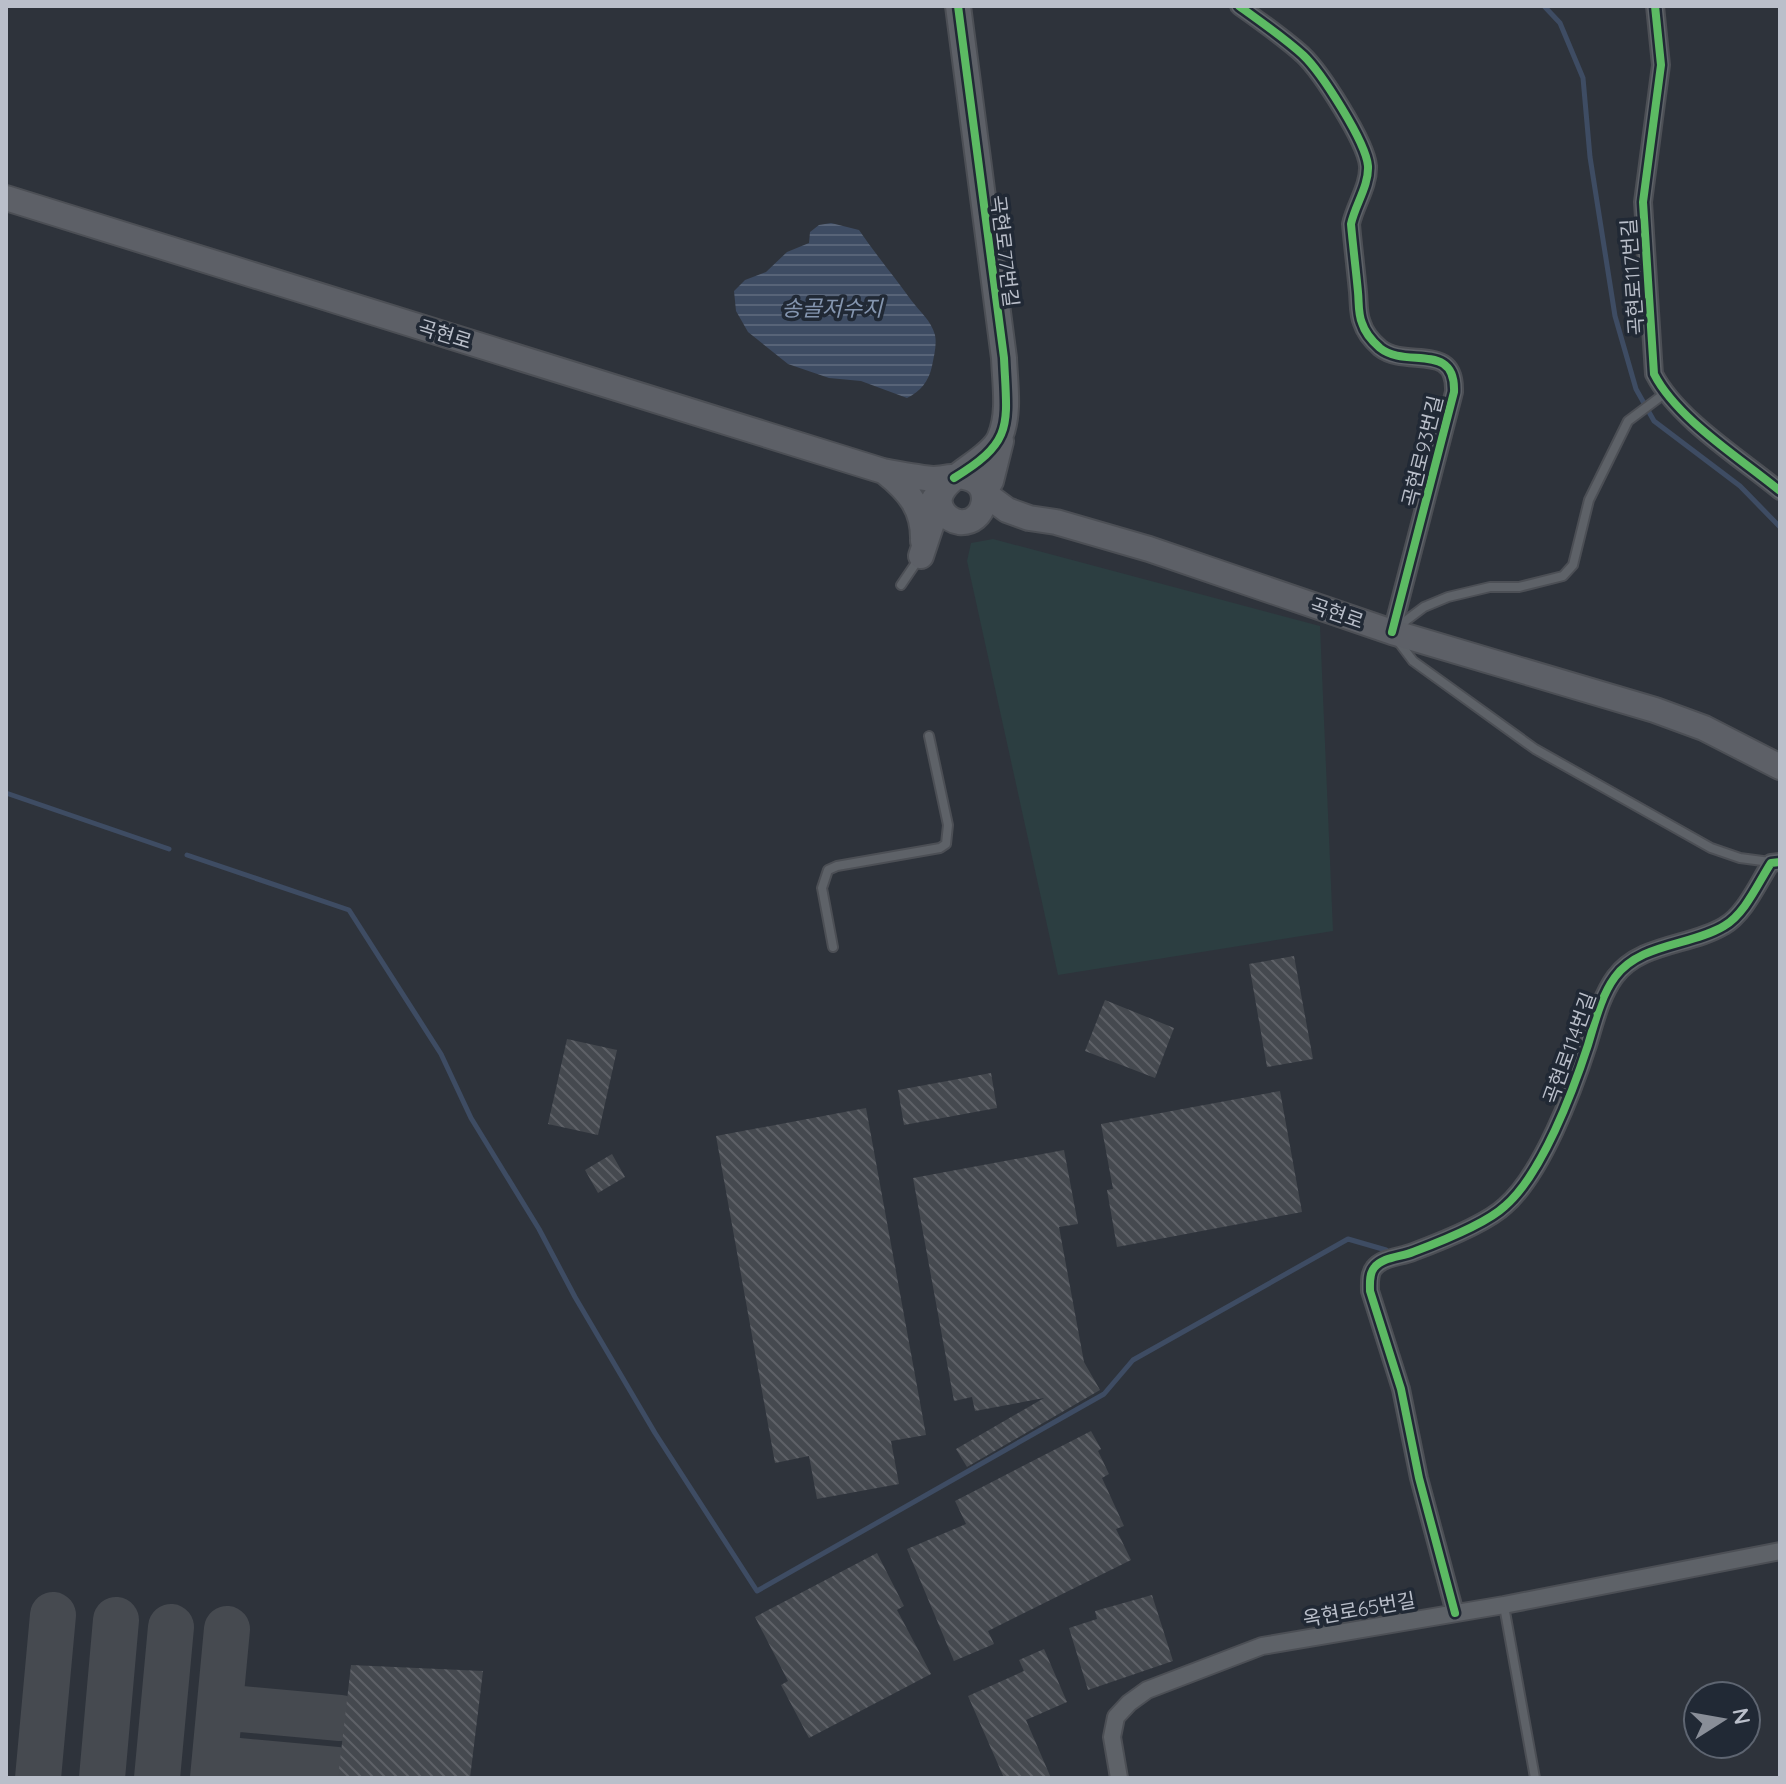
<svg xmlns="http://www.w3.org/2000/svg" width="1786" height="1784" viewBox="0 0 1786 1784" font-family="Quicksand,'Noto Sans KR',sans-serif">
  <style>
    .green { fill: #2c3e41 }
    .water { fill: url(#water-rules) }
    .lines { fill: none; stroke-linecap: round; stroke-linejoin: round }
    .stream { stroke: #3e4c63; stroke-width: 5 }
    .taxiway { stroke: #464a50; stroke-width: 46 }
    .building { fill: url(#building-back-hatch) }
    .lane-casing { stroke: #4c4f55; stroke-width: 12 }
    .street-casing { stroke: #4c4f55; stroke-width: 20 }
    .secondary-casing { stroke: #4c4f55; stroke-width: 28 }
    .lane { stroke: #5e6268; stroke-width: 8 }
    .street { stroke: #5e6268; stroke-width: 16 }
    .secondary { stroke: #5d6067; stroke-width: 24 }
    .cycleway-casing { stroke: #212935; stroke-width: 13 }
    .cycleway { stroke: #5cba63; stroke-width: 8 }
    .labels { text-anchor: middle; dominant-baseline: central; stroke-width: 7; stroke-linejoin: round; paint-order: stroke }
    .street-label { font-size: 20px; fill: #babfca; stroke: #212935 }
    .water-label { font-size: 22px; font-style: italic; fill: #8495af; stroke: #212935 }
  </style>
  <defs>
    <pattern id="water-rules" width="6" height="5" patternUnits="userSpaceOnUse" patternTransform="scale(2)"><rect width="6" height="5" fill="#3e4c63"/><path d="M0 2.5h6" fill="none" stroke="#586478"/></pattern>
    <pattern id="building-back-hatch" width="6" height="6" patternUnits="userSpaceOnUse" patternTransform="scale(2)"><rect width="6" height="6" fill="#45494f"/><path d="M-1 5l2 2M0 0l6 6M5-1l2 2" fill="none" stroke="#5e6167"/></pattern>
  </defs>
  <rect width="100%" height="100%" fill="#2e333b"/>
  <path class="green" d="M993,539L1320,626L1333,931L1058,975L967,561L971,543Z"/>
  <path class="water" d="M831,223L859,230C876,255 894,276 911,300C920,312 931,320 935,335C937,345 934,356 932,366C929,381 920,392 907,398L861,381L829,378L788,364L748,332L736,311L734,291L745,280L766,272L787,252L809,243L810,232L819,225Z"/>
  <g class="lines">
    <path class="stream" d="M1544,6L1560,23L1583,78L1590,157L1615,316L1636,389L1654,421L1740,486L1780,527
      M6,793L169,849
      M187,855L349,910L441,1054L471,1118L539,1229L575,1297L655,1433L757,1591L1104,1394L1133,1360L1348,1239L1386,1250"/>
    <path class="taxiway" d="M220,1707L340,1718
      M217,1759L337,1770
      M38,1778L53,1615
      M102,1778L116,1620
      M157,1778L171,1627
      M213,1778L227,1629"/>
  </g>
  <path class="building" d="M1294,956L1313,1059L1267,1067L1249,964Z
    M1105,1000L1174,1028L1155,1078L1085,1051Z
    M567,1039L617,1050L598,1135L548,1124Z
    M991,1073L997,1108L904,1125L898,1090Z
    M1280,1091L1302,1212L1117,1247L1107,1190L1113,1189L1101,1124Z
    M866,1108L926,1435L891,1441L899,1484L817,1499L809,1456L775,1463L716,1136Z
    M1064,1150L1078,1224L1059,1227L1084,1362L1100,1390L967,1467L956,1449L1044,1398L975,1411L972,1397L954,1401L913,1178Z
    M612,1154L625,1177L598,1193L585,1170Z
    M1091,1431L1101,1449L1098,1451L1109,1474L1102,1478L1124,1526L1116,1529L1131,1560L988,1631L994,1644L954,1661L907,1549L966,1524L955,1501Z
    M877,1553L904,1606L897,1610L931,1674L809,1738L781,1685L788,1681L755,1617Z
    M1152,1595L1173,1661L1088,1690L1069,1628L1097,1619L1095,1611Z
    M1044,1649L1067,1702L1026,1720L1051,1778H1004L968,1696L1024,1671L1019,1660Z
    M351,1665L483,1671L470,1778H338Z"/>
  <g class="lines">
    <g class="lane-casing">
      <path id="lane" d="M901,585L920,557
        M1396,628L1424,607L1448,597L1490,587H1519L1563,576L1573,565L1589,500L1628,421L1664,394
        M1398,641L1413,661L1535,749L1711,848L1740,858L1770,862
        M833,947L822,888L828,870L837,866L940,848L946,844L948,825L929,736
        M1504,1606L1535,1778"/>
    </g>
    <g class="street-casing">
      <path id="street" d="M1239,6C1261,22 1283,37 1303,55C1321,72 1366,142 1368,166C1369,186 1355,205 1351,224C1353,247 1356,270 1358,292C1359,302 1358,314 1362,323C1365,333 1372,341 1380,348C1406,369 1456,341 1454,392L1392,632
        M1655,6L1661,65L1643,202L1654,374C1677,419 1740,458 1780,491
        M1455,1613L1419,1478L1401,1389L1370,1291C1370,1284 1369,1274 1374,1268C1382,1257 1401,1257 1413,1252C1437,1243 1487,1223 1505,1206C1542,1174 1573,1091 1588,1045C1595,1022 1601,996 1615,977C1640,943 1691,946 1724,926C1745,914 1758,883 1771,863L1780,862
        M1119,1778L1112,1737L1116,1717L1129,1703L1147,1690L1262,1646L1504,1605L1780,1551"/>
    </g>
    <g class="secondary-casing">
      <path id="secondary" d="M6,198L883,471C899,474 915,477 932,479C943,479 958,474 968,478C994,485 986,525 959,522C953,521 947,517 944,513C922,482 989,465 1000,437C1010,413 1005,384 1004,358L958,6
        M1001,441L991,481L984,493L1007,510L1029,518L1056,522L1149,549L1392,632L1655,710L1704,728L1780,767
        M885,472C909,491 924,509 923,541
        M921,556L939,502L934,499"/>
    </g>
    <use href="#lane" class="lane"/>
    <use href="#street" class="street"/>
    <use href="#secondary" class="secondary"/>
    <g class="cycleway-casing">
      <path id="cycleway" d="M1239,6C1261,22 1283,37 1303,55C1321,72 1366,142 1368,166C1369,186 1355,205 1351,224C1353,247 1356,270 1358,292C1359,302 1358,314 1362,323C1365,333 1372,341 1380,348C1406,369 1456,341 1454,392L1392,632
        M1655,6L1661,65L1643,202L1654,374C1677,419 1740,458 1780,491
        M954,478C1015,441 1007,425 1004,358L958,6
        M1455,1613L1419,1478L1401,1389L1370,1291C1370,1284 1369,1274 1374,1268C1382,1257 1401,1257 1413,1252C1437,1243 1487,1223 1505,1206C1542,1174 1573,1091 1588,1045C1595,1022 1601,996 1615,977C1640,943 1691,946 1724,926C1745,914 1758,883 1771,863L1780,862"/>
    </g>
    <use href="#cycleway" class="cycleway"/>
  </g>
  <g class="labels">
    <g class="street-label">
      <text transform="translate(1005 251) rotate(83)">곡현로77번길</text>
      <text transform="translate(1632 277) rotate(-94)">곡현로117번길</text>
      <text transform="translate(445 334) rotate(17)">곡현로</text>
      <text transform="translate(1422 451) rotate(-76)">곡현로93번길</text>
      <text transform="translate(1337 613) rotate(19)">곡현로</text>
      <text transform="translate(1569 1048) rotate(-70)">곡현로114번길</text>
      <text transform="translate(1359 1609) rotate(-10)">옥현로65번길</text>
    </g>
    <g class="water-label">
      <text x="832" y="308">송골저수지</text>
    </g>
  </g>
  <rect width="1786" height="1784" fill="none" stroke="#babfca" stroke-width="16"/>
  <g transform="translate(1722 1720) rotate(79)"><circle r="38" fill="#212935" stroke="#5e6571" stroke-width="2"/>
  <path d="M0-6L14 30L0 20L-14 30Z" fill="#898e98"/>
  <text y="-12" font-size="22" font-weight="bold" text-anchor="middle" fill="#babfca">N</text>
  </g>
</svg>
